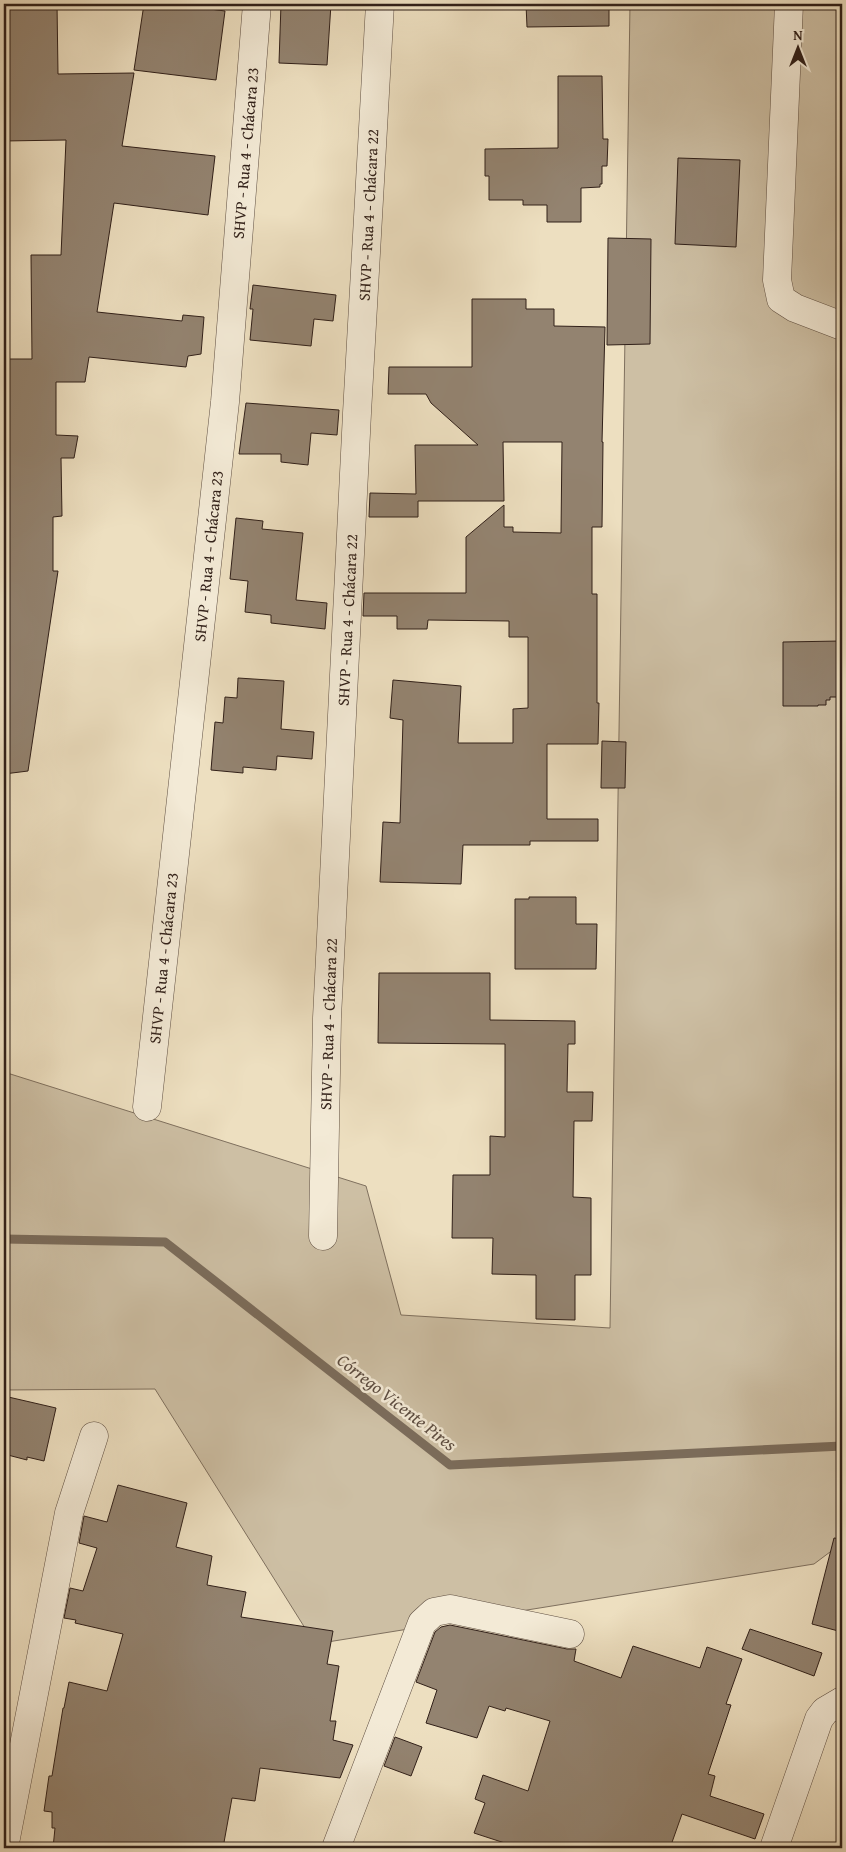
<svg xmlns="http://www.w3.org/2000/svg" width="846" height="1852" viewBox="0 0 846 1852" font-family="'Gentium Book Plus',serif">
  <style>
    .green { fill: #cdbfa4; stroke: #7f705e }
    .lines { fill: none; stroke-linecap: round; stroke-linejoin: round }
    .stream { stroke: #7b6c5b; stroke-width: 9 }
    .building { fill: #938370; stroke: #312019 }
    .minor-casing { stroke: #605043; stroke-width: 29 }
    .minor { stroke: #f3ead6; stroke-width: 28 }
    .labels { text-anchor: middle; dominant-baseline: central; stroke-width: 5; stroke-linejoin: round; paint-order: stroke }
    .street-label { font-size: 16px; fill: #312019; stroke: #f3ead6 }
    .water-label { font-size: 18px; font-style: italic; fill: #5c4c40; stroke: #f3ead6 }
  </style>
  <rect width="100%" height="100%" fill="#eddfc0"/>
  <filter id="stains"><feTurbulence type="fractalNoise" baseFrequency=".004" numOctaves="4"/><feColorMatrix values="0 0 0 0 .2 0 0 0 0 .09 0 0 0 0 .02 0 0 0 .5 -.17"/></filter>
  <radialGradient id="worn" r=".72"><stop offset=".6" stop-color="#630" stop-opacity="0"/><stop offset="1" stop-color="#630" stop-opacity=".3"/></radialGradient>
  <path class="green" d="M630,4H842V1543L814,1564L315,1644L155,1389L4,1390V1072L366,1186L401,1315L610,1328Z"/>
  <g class="lines">
    <path class="stream" d="M4,1239L165,1242L450,1465L842,1446"/>
  </g>
  <path class="building" d="M4,4H57L58,74L134,73L122,146L215,156L208,215L114,203L97,312L182,321L183,315L204,317L201,354L188,356L186,367L89,357L85,382H56V435L78,436L74,458H61L62,516L53,517V571H58L28,771L4,774V359H32L31,255H61L66,140L4,141Z
    M144,4H172L225,11L216,80L134,70Z
    M281,4H331L327,65L279,63Z
    M526,4H609V26L527,27Z
    M558,76H602L603,139H608L607,166H602V184H600V187L581,188V222H547V205H523V200H489V176H485V149L558,148Z
    M678,158L740,160L736,247L675,244Z
    M608,238L651,239L650,344L607,345Z
    M253,285L336,295L333,321L314,319L311,346L250,340L253,309H250Z
    M472,299H526V309H554V326L605,327L602,442H603L602,527H592V594H597V703H599L598,744H547V819H598V841H530V845H463L461,884L380,882L383,822L400,823L403,720L390,718L393,680L461,686L458,743H513V709L528,708V637H509V621L428,620L427,629H397V616H363L364,593H466V537L504,505V527H513V532L561,533L562,442H503L504,501H418V517H369L370,493L416,494L415,445H478L431,403L426,394H388L389,367H472Z
    M246,403L339,410L337,435L311,433L308,465L281,462V454H239Z
    M236,518L263,521L262,529L303,533L296,600L327,603L325,629L271,623V615L245,612L248,581L230,579Z
    M841,641V697H830V700H826V705H818V706H783V642Z
    M238,678L284,681L281,729L314,732L312,759L277,756L276,770L243,767V773L211,770L215,722L223,723L225,697L237,698Z
    M602,741L626,742L625,788H601Z
    M529,897H576V924H597L596,969H515V899H529Z
    M379,973H490V1020L575,1021V1044H568L567,1092H593L592,1121H574L573,1197L591,1198V1275H575V1320L536,1319V1275L492,1274L493,1238H452L453,1175H490V1136L505,1137V1044L378,1043Z
    M4,1396L56,1408L44,1461L27,1457V1460L4,1454Z
    M118,1485L187,1503L176,1547L212,1556L207,1585L246,1592L241,1617L333,1631L327,1664L339,1666L330,1721H336L333,1740L353,1745L340,1778L260,1768L255,1801L232,1798L223,1848H53L55,1828H52V1812L44,1811L49,1776H52L63,1708H64L69,1682L107,1691L123,1634L75,1623L76,1620L64,1618L70,1588L83,1591L97,1548L79,1543L84,1516L107,1522Z
    M834,1538L842,1539V1632L812,1624Z
    M450,1625L567,1649H576L574,1661L621,1678L633,1646L700,1668L707,1647L742,1659L726,1704L731,1705L708,1774L715,1776L710,1796L764,1814L755,1839L682,1814L670,1848H520L474,1833L485,1803L475,1799L483,1775L528,1791L550,1721L506,1708L505,1711L489,1706L477,1738L426,1723L437,1690L416,1682L435,1632L441,1627Z
    M750,1629L822,1653L814,1676L742,1649Z
    M395,1737L422,1747L411,1776L384,1766Z"/>
  <g class="lines">
    <g class="minor-casing">
      <path id="minor" d="M789,4L777,280L781,299L795,308L842,326
        M147,1107L225,402L257,4
        M323,1236L327,1018L357,413L380,4
        M4,1848L69,1513L94,1436
        M336,1848L422,1623L434,1612L450,1609L570,1634
        M774,1848L819,1719L825,1711L842,1701"/>
    </g>
    <use href="#minor" class="minor"/>
  </g>
  <g class="labels">
    <g class="street-label">
      <text transform="translate(245 153) rotate(-85)">SHVP - Rua 4 - Chácara 23</text>
      <text transform="translate(368 215) rotate(-87)">SHVP - Rua 4 - Chácara 22</text>
      <text transform="translate(208 556) rotate(-84)">SHVP - Rua 4 - Chácara 23</text>
      <text transform="translate(347 620) rotate(-87)">SHVP - Rua 4 - Chácara 22</text>
      <text transform="translate(163 958) rotate(-84)">SHVP - Rua 4 - Chácara 23</text>
      <text transform="translate(328 1024) rotate(-88)">SHVP - Rua 4 - Chácara 22</text>
    </g>
    <g class="water-label">
      <text transform="translate(397 1402) rotate(38)">Córrego Vicente Pires</text>
    </g>
  </g>
  <rect width="846" height="1852" fill="none" stroke="#eddfc0" stroke-width="20"/>
  <rect x="5" y="5" width="836" height="1842" fill="none" stroke="#312019" stroke-width="2.5"/>
  <rect x="10" y="10" width="826" height="1832" fill="none" stroke="#312019"/>
  <g transform="translate(798 48)" stroke="#f3ead6" stroke-width="4" paint-order="stroke">
  <path d="M0-4L9 19L0 12L-9 19Z" fill="#312019"/>
  <text y="-8" font-size="14" font-weight="bold" text-anchor="middle" fill="#312019">N</text>
  </g>
  <rect width="100%" height="100%" filter="url(#stains)"/>
  <rect width="100%" height="100%" fill="url(#worn)"/>
</svg>
